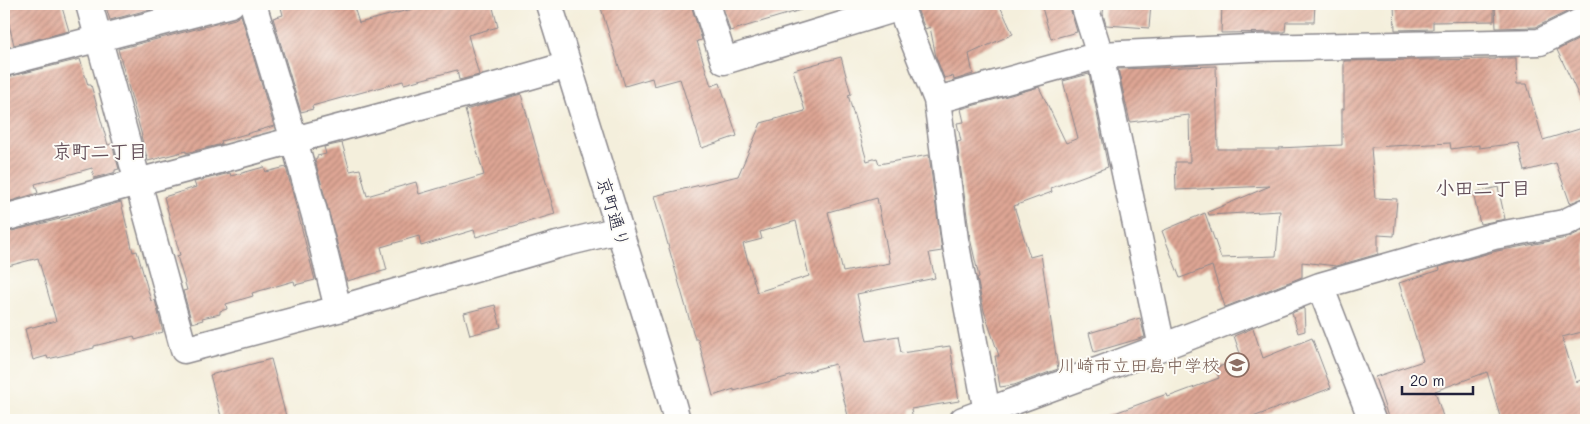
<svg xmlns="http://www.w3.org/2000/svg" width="1590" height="424" viewBox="0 0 1590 424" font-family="Mali,'Klee One',sans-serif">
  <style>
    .building { fill: url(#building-hatch); fill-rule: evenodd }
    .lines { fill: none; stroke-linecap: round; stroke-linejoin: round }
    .minor-casing { stroke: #8b888c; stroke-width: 29 }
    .minor { stroke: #fff; stroke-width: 26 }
    .labels { text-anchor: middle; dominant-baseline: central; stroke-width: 4; stroke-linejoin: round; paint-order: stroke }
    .street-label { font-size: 18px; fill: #22223b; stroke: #fdfcf7 }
    .education-label { font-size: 18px; fill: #785e54; stroke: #fdfcf7; text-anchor: end }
    .neighbourhood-label { font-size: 19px; font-weight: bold; fill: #64505a; stroke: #fdfcf7 }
  </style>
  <defs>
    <pattern id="building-hatch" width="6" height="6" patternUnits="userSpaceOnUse" patternTransform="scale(1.25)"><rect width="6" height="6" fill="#dea694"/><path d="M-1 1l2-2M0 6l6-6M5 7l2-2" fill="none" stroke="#b4877a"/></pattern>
  </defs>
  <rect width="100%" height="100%" fill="#fdfcf7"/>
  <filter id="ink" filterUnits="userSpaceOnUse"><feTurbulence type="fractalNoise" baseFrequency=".02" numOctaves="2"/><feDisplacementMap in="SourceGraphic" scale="10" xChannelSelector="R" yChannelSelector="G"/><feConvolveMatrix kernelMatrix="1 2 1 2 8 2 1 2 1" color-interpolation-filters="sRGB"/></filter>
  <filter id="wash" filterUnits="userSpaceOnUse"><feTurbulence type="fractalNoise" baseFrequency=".0096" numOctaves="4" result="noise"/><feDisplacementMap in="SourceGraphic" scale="20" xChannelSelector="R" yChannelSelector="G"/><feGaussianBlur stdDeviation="1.12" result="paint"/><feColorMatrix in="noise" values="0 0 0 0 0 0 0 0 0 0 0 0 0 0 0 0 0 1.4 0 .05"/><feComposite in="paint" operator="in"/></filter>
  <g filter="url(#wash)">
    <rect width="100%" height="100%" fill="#f4efdc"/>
    <g id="blocks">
      <path class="building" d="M4,4H61L69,31L14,45Z
        M105,4H159V7L110,20Z
        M280,4H353L359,23L431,4H492L498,27L468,35L479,75L459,80L457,70L404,84L403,81L312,106L313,109L301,112L273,18L283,15Z
        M616,4H673L674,9L691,5L702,40L697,41L711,86L720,83L737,136L702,148L680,79L654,86L652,78L625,86L601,8Z
        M722,4H803L804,9L730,31Z
        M915,4H999L1013,34L969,54L973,74L954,80L953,76L944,78L936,57L930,27L925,29Z
        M1041,4H1069L1077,32L1051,39Z
        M1104,4H1151L1149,28L1106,25L1103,14Z
        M1222,4H1315L1314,22H1286L1285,32L1221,33Z
        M1394,4H1494V21L1433,22V29L1395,30Z
        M1495,4H1586L1579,6L1536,27L1496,28Z
        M241,15L274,126L221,141L222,144L186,153V151L148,161L141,136H142L118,49L235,19Z
        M1586,36V111L1557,50Z
        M841,57L851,94L848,95L867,161L877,158L879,164L929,155L942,251L929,253L935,278L857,294L867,341L898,336L901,353L950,346L959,401L911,409L913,420H849L835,364L734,391V389L713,396L698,339H695L654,196L738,176L761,123L805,111L793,70ZM877,198L890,263L843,272L828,212ZM796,221L809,276L757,292L743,244L762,239L760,232Z
        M1496,58H1516L1517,84H1527L1543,140L1586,127V197L1570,203L1556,163L1525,171L1518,143L1479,148V145L1451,149L1450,143L1371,147L1375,198L1397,199L1394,236L1378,235V254L1336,266L1302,262V277L1225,307L1212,266L1180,278L1162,231L1205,213L1221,258L1276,256L1280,211L1209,215L1208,212L1270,186L1176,190L1175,162H1190L1189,115L1130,122L1118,69L1216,66L1218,149H1279V148L1342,145V109H1344V61L1496,59Z
        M80,59L88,85H91L108,145L112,144L119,169L115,170V172L113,173L94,178L92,168L35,184L38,193L4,203V78Z
        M1089,74L1108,167L1051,188L1052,192L1014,206L1030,257L1041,254L1058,369L1014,385L1000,387L995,356H999L984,311L977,278L979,277L970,238L957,142L961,141L957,123L964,122L961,109L1039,87L1066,143L1078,138L1063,81Z
        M521,94L555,214L476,237L474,230L421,246L419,236L381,247L387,270L347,281L315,160L317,159V156L326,154L324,147L342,143L350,171L360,169L367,196L416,182L419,194L484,175L465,110Z
        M264,167L266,172L286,167L315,280L295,285L294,281L252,293L253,296L226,304L227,309L220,311V314L202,318L203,320L192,323L183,291L187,290L177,256L180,255L164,197L196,187L194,182L230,173L231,176Z
        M1498,187L1505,219L1480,224L1473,193Z
        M121,202L133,252L137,251L151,301L155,300L163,332L135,340L134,336L94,346V348L48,359L47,356L33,360L25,329L56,321L38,258L8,266L4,251V233L60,219V220Z
        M1586,229V331L1562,337L1576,382L1586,378V420H1501L1487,372L1435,391L1444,420H1389L1375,377L1423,361L1399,283L1440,270L1439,267L1497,251L1567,238Z
        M495,305L501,327L470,335L464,313Z
        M1304,308L1305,331L1298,333L1292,313Z
        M1140,318L1145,337L1094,352L1089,333Z
        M1253,328L1263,358L1312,338L1331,388L1245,420H1101V418L1167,394L1168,397L1219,378L1215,368L1242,359L1234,336Z
        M271,359L287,420H222L210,375Z"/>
    </g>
  </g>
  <g filter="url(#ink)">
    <use href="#blocks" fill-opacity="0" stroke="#8b888c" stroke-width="1"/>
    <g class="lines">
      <g class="minor-casing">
        <path id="minor" d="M89,4L184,350L338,309L557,245L619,230
          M253,4L294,140L316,219L338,309
          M549,4L663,370L677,420
          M706,4L724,61L901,7
          M899,4L937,100L955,240L987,412
          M1084,4L1100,55L1162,347
          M4,63L231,4
          M937,100L1100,55L1250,48L1540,42L1586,19
          M4,218L506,83L568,65
          M1320,286L1372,420
          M963,420L1162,347L1320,286L1494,236L1564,223L1586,212"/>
      </g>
      <use href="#minor" class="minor"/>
    </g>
  </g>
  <defs>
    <g id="school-ring" transform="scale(1.25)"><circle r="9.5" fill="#fdfcf7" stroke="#8d6e63" stroke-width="1.5"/><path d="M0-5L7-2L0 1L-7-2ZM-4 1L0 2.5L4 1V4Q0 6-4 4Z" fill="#8d6e63"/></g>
  </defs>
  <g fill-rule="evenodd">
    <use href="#school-ring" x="1237" y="365"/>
  </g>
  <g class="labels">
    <g class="street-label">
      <text transform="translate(614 212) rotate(73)">京町通り</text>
    </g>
    <g class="education-label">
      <text x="1220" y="365">川崎市立田島中学校</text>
    </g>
    <g class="neighbourhood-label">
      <text x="100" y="150">京町二丁目</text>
      <text x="1483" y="187">小田二丁目</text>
    </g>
  </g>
  <rect width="1590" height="424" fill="none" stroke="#fdfcf7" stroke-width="20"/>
  <path d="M1402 386v8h71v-8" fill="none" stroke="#22223b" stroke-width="2.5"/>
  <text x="1410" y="386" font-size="15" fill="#22223b" stroke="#fdfcf7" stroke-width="4" paint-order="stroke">20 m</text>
</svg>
